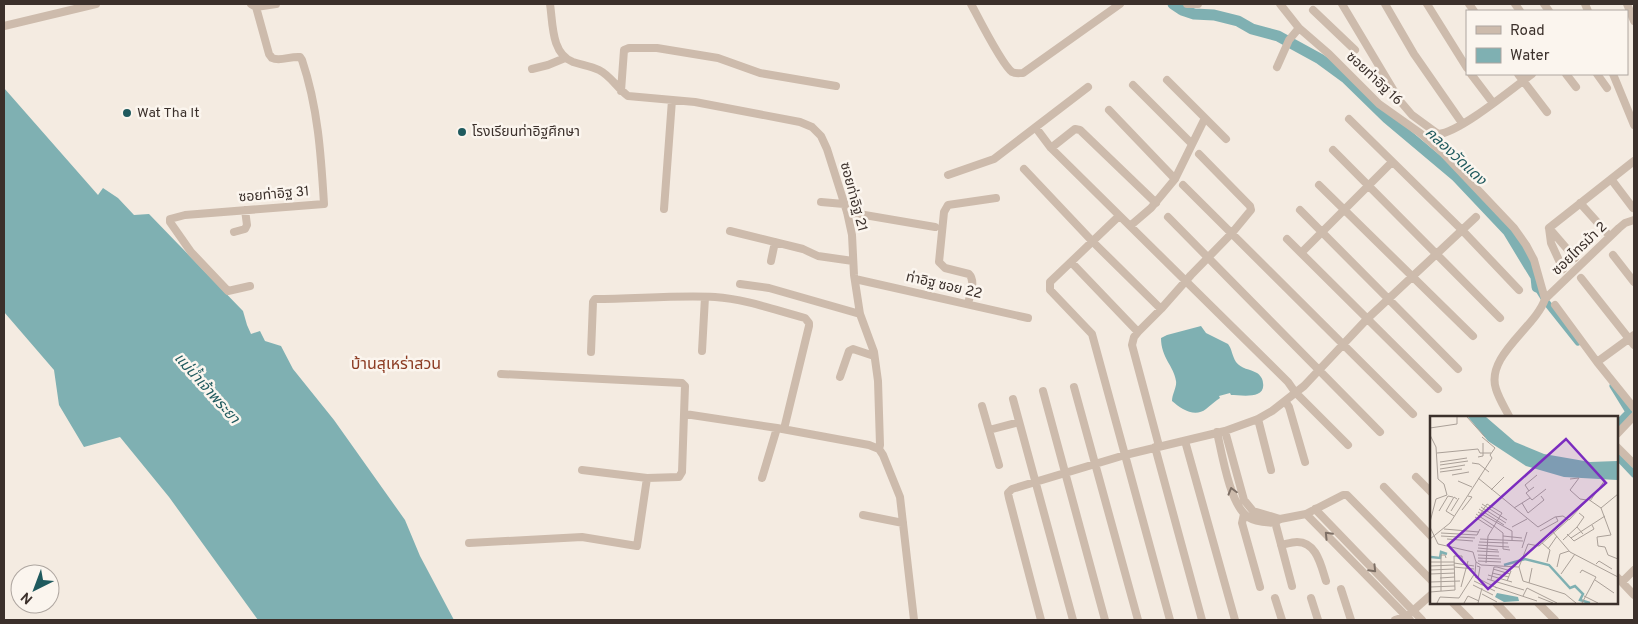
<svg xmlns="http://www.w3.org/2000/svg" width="1638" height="624" viewBox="0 0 1638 624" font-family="Overpass,'Noto Sans Thai',sans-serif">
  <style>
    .water { fill: #7fb0b2 }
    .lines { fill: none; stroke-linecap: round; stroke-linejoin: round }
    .canal { stroke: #7fb0b2; stroke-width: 7 }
    .river { stroke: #7fb0b2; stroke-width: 11 }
    .minor { stroke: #cdbbac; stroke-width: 8 }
    .oneway { stroke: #7d6f65 }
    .poi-dot { fill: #1f5a5e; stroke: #fbf5ee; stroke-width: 2 }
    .labels { text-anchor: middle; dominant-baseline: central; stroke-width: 5; stroke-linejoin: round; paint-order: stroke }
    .street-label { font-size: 14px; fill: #3b302b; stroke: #fbf5ee }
    .poi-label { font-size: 14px; fill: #3b302b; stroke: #fbf5ee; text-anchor: start }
    .water-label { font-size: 15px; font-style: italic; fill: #1f5a5e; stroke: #fbf5ee }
    .quarter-label { font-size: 16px; fill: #8c3b22; stroke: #fbf5ee }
    .inset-river { fill: none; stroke: #7fb0b2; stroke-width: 2.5 }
    .inset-road { fill: none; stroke: #aaa098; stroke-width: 1 }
    .view { fill: #7b2cbf; fill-opacity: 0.15; stroke: #7b2cbf; stroke-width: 2.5 }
    .inset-edge { fill: none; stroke: #3b302b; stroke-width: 2.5 }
  </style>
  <rect width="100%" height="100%" fill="#f4ebe1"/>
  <path class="water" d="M4,88L98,195L103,188L118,198L134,215L149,214L243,311L247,325L251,334L260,331L265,341L281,346L293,369L334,420L405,520L420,556L454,620H258L169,497L120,437L84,447L59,405L54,370L4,312Z
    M1201,326L1206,333L1228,344C1232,349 1232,356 1236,362C1241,369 1250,369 1257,373C1260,375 1263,379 1263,383C1266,400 1240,395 1231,395L1230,393L1219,396L1220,398C1215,401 1211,405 1206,409C1195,418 1181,409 1172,401C1172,394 1177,387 1176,381C1174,366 1161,358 1161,338L1167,335Z"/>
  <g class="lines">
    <path class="canal" d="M1537,287L1547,303L1578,342
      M1613,386L1629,412L1617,424
      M1617,456L1634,474"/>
    <path class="river" d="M1173,4L1182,10L1194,14L1214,15L1238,21L1252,29L1278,36L1320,59L1346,78L1387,118L1456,176L1508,231L1536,277L1537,287"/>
    <path class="minor" d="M251,4L256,7L276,4
      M550,4C553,23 551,54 573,62C582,65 591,66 599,70C611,76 617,88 628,96L695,102L800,122L812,127L821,136L827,149L847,212L852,235L854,275L860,314L874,352L878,381L880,445L879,449L883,455L900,497L914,620
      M971,4C978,17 1002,65 1012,72C1016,74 1019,73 1023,73L1120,4
      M1187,4H1198
      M1280,4L1299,28L1329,54L1379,104L1420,133L1443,153L1514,228L1526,245L1534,260L1545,299C1536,327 1485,356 1496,389C1499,399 1505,408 1510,418
      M1342,4L1400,101L1412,115L1438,134C1459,133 1513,88 1532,74
      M1385,4L1414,54L1462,123
      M1427,4L1467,68
      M1469,4L1474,11
      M1515,4L1520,11
      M1544,4L1549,11
      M1585,4L1588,11
      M1627,4L1634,21
      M1313,10L1355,50
      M4,26L96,4
      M1277,67L1289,40L1299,28
      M532,69L548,65L565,58
      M1471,74L1493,103
      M1518,74L1547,112
      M1566,74L1576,87
      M1597,74L1607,88
      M1613,74L1634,125
      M1167,80L1226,139
      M1133,85L1191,143
      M621,91L624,50L629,48H657L718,58L760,73L836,86
      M1109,110L1175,179
      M1349,119L1462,230L1519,290
      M1036,128L1051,148L1288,382L1295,392L1348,445
      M1051,148L1075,129L1080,130L1156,203
      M1333,150L1500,318
      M1024,169L1093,242L1161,309
      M948,175L994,159L1088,87
      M1611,179L1633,208
      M1183,185L1413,414
      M1319,185L1473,336
      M821,202L844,204
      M1580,203L1606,232
      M664,209L672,100
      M1300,210L1458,369
      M847,212L935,227
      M1119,216L1050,282V290L1092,334L1170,620
      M1168,217L1380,432
      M1130,226L1151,208L1175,179L1205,118
      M1549,228L1575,258
      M730,231L803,249L818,256L853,261
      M234,232L245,229L247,225L245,210
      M1287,239L1438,389
      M1301,253L1392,162
      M1613,255L1634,282
      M771,261L775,242
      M1071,262L1138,332
      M1563,269L1551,243L1549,228L1634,161
      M1581,278L1634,345
      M855,279L1028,318
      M740,284L769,288L860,314
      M250,286L228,291L191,252L170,222V219L185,215L324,204C321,155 318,107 302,60L300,57C290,56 280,62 272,58L269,54L256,7
      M1545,299L1619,228L1625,223L1634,220
      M968,304C970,294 976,281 969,274L945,268L939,262L944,212L948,205L996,198
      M1555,305L1597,362L1634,408
      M702,351L705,297
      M591,352L593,302L595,299C635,299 675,295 715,297C745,299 775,310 805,318L809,323V326L784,429
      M1597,362L1634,335
      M501,374L682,383L685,386L682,472L679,477L647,478L582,470
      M840,377L849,351L853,349L874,356
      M1074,387L1138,620
      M1043,391L1105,620
      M1013,399L1073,620
      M1285,401L1289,407L1305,462
      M982,406L999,465
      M685,414L777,428L869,445L879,449
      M1258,419L1271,470
      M989,430L1019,422
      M1225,431L1244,500L1253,511L1280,519
      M1217,432C1222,454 1230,505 1248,517C1256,522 1265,522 1274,523L1280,519L1306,514L1343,495H1347L1432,581
      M1617,434L1634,416
      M1185,441L1235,620
      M1159,446L1132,345L1134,337L1138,332L1161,309L1191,275L1232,233L1251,210L1250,206L1199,154
      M1155,447L1202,620
      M1617,447L1634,464
      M1416,477L1432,493
      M762,478L777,428
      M1384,487L1432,537
      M1315,509L1422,620
      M1244,514L1242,523L1260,587
      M1306,514L1410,620
      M863,515L903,523
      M1274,518L1292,586
      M469,543L582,537L637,546L647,478
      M1281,545C1286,544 1292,542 1297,542C1317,542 1321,566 1326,581
      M1617,577L1634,595
      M1622,582L1634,570
      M1341,589L1351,620
      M1275,598L1282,620
      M1311,598L1318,620
      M1453,603L1470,620
      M1496,603L1512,620
      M1538,603L1555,620
      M1041,620L1009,498L1008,493L1012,489L1125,455L1225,431L1258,419L1272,411L1304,386L1367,319L1476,217
      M1395,620L1407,616L1432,594"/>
  </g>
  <defs><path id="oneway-chevron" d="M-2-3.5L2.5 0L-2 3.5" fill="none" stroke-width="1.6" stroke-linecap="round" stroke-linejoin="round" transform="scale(1.25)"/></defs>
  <g class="oneway">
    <use href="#oneway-chevron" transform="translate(1232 491) rotate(-106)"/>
    <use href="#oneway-chevron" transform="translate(1328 535) rotate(-134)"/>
    <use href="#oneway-chevron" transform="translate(1373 569) rotate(46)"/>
  </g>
  <g class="poi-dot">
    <circle cx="127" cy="113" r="5"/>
    <circle cx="462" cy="132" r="5"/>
  </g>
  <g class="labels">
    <g class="street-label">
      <text transform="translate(1374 79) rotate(43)">ซอยท่าอิฐ 16</text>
      <text transform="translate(274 195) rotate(-5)">ซอยท่าอิฐ 31</text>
      <text transform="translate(853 197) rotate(75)">ซอยท่าอิฐ 21</text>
      <text transform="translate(1580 249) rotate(-44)">ซอยไทรม้า 2</text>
      <text transform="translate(944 286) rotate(13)">ท่าอิฐ ซอย 22</text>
    </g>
    <g class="poi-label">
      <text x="137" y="113">Wat Tha It</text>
      <text x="472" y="132">โรงเรียนท่าอิฐศึกษา</text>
    </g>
    <g class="water-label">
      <text transform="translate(1455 157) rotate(43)">คลองวัดแดง</text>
      <text transform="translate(206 389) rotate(48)">แม่น้ำเจ้าพระยา</text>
    </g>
    <g class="quarter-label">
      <text x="396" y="365">บ้านสุเหร่าสวน</text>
    </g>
  </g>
  <g transform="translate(1430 416)">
    <rect width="188" height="188" fill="#f4ebe1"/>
    <path d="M38,1H56L85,26L114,38L160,46L187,45V64L134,61L96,50L58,25ZM67,177L88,181L89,185L74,186L65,181Z" fill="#7fb0b2"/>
    <path class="inset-river" d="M1,141L10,142L11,136L17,138M74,149L95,143L119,149L140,172L145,170L153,178L150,184L160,187"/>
    <path class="inset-road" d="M37,1L55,21M0,12L27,8V1M0,19L6,31L8,63L14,68L17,79L6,83L0,106M7,37L48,33L50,37H61M48,41L53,40V27M10,46L37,42M42,47L49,48L59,56M10,49L38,45M10,53L35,49M10,56L32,53M22,59L39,56M48,62L108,111L125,101L133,100L139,104L158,83L171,92L188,78M140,63L149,62L140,74L150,83L157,84M28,65L42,71M104,71L96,77L102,84L116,73M61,74L74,61M99,75L95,69L107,59M160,85L175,64M92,87L98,97L114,84L111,80M52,88L77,104M51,91L76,107M84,92L100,82M171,92L181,119L167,121L168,130L175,131L178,139L188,143M49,93L74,109M32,94L42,81L38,80M9,95L18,80L23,81M21,95L29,82M48,96L82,115V124M149,97L154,101L147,111L153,118M46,98L64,110M24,100L16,95L24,81L27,83M45,101L62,112M47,103L57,88L72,97L58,120L56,147M64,110L73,117V133L80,134M0,111L8,128L43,136L46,146L51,149L89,151L93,165L135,178L146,187M82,111L97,103M14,113L49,116M110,115L128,105L126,101M123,116L140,136L188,161M11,117L47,119L50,113M137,118L144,125L164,113L162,109M11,120L45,122M73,120L92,122M141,122L175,100M0,123L20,107L62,42L60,39L65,32L52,21M17,123L43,125M50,123L93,125M133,124L147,111M49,126L78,127M112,127L120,134L117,146M48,129L79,131M48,132L68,134M92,132L97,116M118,133L127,120M47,135L69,136M48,139L69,140M48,142L71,143M48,145L71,146M0,146H24M24,147L44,150M166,148L169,145L182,153M0,150L24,149M47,150L50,151L48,163M24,151L44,153M89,151L98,128L109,130L138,104M127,151L130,138L139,135M63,153L80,158M0,154L24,153M62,157L79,161M150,157L152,154L166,161L152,187M0,158L25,157M131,158L145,138M58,159L82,166M45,161L67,172M10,162L25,161M57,163L94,174M61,164L64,151H67L81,155L77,165M165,164L184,177M44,165L65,175M0,166L30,165M99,167L102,152M43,169L63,179M0,171L25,170M31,171L38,145M65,171L107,185M11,175V139H15L16,142M0,176L25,174L24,140H32V144M52,178L67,186M93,180L97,172L127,187M154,180L168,187M108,181L123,187M7,187L10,181L29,182L45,157L46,146M34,187L38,180L49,185M48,187L52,172"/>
    <path class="view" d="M136,23L176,67L58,173L18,129Z"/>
    <rect width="188" height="188" class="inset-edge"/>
  </g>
  <rect width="1638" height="624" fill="none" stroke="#3b302b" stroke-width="10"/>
  <rect x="1466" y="10" width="162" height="65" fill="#fbf5ee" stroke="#aea6a0"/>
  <rect x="1476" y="26" width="25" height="8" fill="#cdbbac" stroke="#aea6a0"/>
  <text x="1510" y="35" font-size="15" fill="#3b302b">Road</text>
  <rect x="1476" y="48" width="25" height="15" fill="#7fb0b2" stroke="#aea6a0"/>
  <text x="1510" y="60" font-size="15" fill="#3b302b">Water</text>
  <g transform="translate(35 589) rotate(222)"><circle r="24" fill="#fbf5ee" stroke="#aea6a0"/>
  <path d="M0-4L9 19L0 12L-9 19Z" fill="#1f5a5e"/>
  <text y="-8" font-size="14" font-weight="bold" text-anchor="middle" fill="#3b302b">N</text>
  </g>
</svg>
